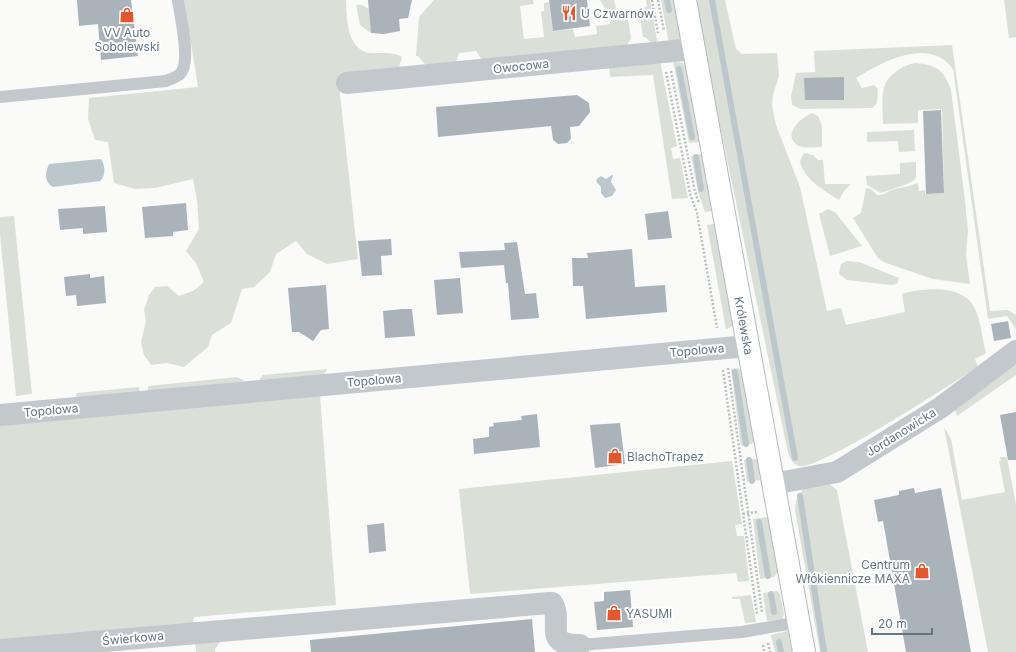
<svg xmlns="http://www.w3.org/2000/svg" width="1016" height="652" viewBox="0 0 1016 652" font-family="Inter,sans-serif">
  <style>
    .green { fill: #dadfd7 }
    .water { fill: #bbc7cb }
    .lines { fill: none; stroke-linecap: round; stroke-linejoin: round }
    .stream { stroke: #bbc7cb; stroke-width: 6 }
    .building { fill: #aab3b9 }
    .secondary-casing { stroke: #b3babf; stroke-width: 24 }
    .path { stroke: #bbbfc2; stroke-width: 2.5; stroke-dasharray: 2 2; stroke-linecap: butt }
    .lane { stroke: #c3c8cc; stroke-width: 12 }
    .street { stroke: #c3c8cc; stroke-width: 22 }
    .secondary { stroke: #fff; stroke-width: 22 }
    .labels { text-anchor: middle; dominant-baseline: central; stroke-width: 4; stroke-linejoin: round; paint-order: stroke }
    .poi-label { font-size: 12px; fill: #657683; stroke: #fff; text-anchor: start }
    .street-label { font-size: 12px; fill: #657683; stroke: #fff }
  </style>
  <rect width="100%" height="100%" fill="#fafaf8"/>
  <path class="green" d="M184,0H346C347,16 346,42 363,51C368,54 375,53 381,53C389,53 395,53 402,57L398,71L338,76L358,259L327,264L307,254L296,241L276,254L270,272L254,287L242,289L231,323L212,335L208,347L184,367L167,363L151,365L144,355L141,342L146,321L144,310L149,295L155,287L167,286L179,296L193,291L204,282L196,263L186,251L199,229L197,200L193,179L155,188L135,189L114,183L108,142L95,140L88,119L89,98L198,87Z
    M434,0H533L534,4L520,6L524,39L544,37L541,12L544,11V3L549,2L553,31L573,29L575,37L597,34L596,26L610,24L609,15L600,0H614L616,8L628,19L631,38L624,50L484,63L476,51L459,53L455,66L428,68L418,56H416L419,17Z
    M646,0H650L657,40L655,46L645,37H643C642,26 637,14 647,6Z
    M661,0H675L683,40L670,49Z
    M694,0H725L736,49L742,54L777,53L779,76L773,95L772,106L776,125L800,187L827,311L841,308L846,325L905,312L902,294C922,288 962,284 974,307C981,320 982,339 986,353L975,359L978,367C952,383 820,470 800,466C791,465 789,455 787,448Z
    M1004,0H1016V37L1009,38Z
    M356,5H362L369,9L371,33L360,25Z
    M952,45L990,311L1008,310L1016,315V329L1007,316L988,319L953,69C928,36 883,62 856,78L862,88L874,85L878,89L877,103L872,108L801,109L792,105L791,96L796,73L815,72L814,51Z
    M660,61L677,146L671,148L673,159L680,158L688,198L672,199L653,75L610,77L609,63Z
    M673,61L687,64L701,138L698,142L689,143Z
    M915,63C936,65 944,69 951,90L964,192L968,230L966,255L970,284L933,279L886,263L878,258L853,218L861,213L866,188L871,189L877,195C884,196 886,192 892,190C901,187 909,187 918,183L919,191L925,190V194L944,193L942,109L918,110V123L883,124C883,114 881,94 885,85C889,74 904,65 915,63Z
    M812,113L818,116L822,126V147C815,147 803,149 797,145C782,134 802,117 812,113Z
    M914,130L915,151L899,152L898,141L867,142V132Z
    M804,153L813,155L818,160H823L825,184H851L844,191L839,200C825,191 803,179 800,161Z
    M700,154L703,155L713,207L711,211L705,212L698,191L691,156Z
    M916,162V178C911,185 890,189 881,193L867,185L866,176L900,174V163Z
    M828,209L835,212L862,246L830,256L819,214Z
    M14,216L32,394L16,396L0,234V217Z
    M713,224L716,228L735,322L731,327L726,329L707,225Z
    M847,261L859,262L899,278L897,284L891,285L847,280L839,274L841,264Z
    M1016,365V375L957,416L955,409Z
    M737,368L743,371L754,441L752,444L741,446L731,369Z
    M327,369L324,375L259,380L263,375Z
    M237,377L245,381L148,392V386Z
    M139,387L140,393L77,400L76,393Z
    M320,395L336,605L194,617L193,624L0,642V424Z
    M944,427L951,439L962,500L1005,492L999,461H1001L1000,457H1007L1016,505V652H988Z
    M755,459L758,460L760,480L747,482L744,460Z
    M732,461L742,524L735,525L737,536H744L749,581L738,582L736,573L470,594L459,489Z
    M828,483L837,490L868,652H820L795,510L796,501L803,489Z
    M768,517L778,572L774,577L760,579L753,519Z
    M777,591L780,594L784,614L782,619L767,621L763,593Z
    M751,595L756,622L745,623L740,599H732V597Z
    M788,631L792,652H775L771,635Z
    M222,639L215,649V652H196L195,640Z"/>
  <path class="water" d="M100,159L102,160C105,168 106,175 100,181L53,187C44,182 45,173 49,164Z
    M612,175H613L611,182L616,190L612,196L605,198L601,193V187L596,181L597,179L601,176L606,179Z"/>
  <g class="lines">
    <path class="stream" d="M667,0L669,10
      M712,0L795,458
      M679,69L692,137
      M696,157L701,189
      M735,372L746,444
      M749,460L752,481
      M800,496L824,652
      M759,522L768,576
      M771,594L774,612
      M779,642L781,652"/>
  </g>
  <path class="building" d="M77,0H131L138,56L101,60L98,24L79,26Z
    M368,0H412L408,18L399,19L400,31L384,34L371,33Z
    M549,0H587L590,26L553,31Z
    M844,77V100H805L804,78Z
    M577,95L589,103L590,112L579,126L570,127L571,139L567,143L558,144L553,140L551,126L438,137L436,107Z
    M941,110L944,193L926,194L923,111Z
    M186,203L188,230L173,232V236L145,238L142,207Z
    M105,206L107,232L83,234V228L60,230L58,209Z
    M668,211L672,238L648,240L645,214Z
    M391,239L392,255L381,256L382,275L362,276L358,241Z
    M517,242L525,294L536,293L539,318L511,320L508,283H506L504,265L461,268L459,252L505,250L504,243Z
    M632,249L635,287L665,285L667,312L586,319L583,286H573L572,258H588L587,253Z
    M90,274V278L104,276L106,303L77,306L76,295L66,296L64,277Z
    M460,278L463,313L437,315L434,280Z
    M326,285L329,329L321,330L313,341L299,332H292L288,288Z
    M402,309H412L415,336L385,338L383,311Z
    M1008,321L1011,338L994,341L991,324Z
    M1016,412V460H1008L1000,415Z
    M537,414L540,447L474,454L473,439L489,437V427L494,426L493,423L522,420L521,416Z
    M620,423L625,464L595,468L590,425Z
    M914,488L915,493L941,488L971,652H906L883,521L878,522L874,500L899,495V491Z
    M384,523L386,551L369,553L367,525Z
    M630,590L633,627L597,630L594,602L604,601V592Z
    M532,619L535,652H311L310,640Z"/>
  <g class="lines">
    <g class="secondary-casing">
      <g id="secondary">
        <path id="s1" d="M685,0L804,652"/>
      </g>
    </g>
    <path class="path" d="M652,0L658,33
      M658,0L664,31
      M671,71L695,192L699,203
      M666,72L690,194L697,213L717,328
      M728,368L762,612
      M723,370L757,614
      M743,514L757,512
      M768,643L770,652
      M763,645L764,652"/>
    <path class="lane" d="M0,97L166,81C171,79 177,77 180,74C192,62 180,16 178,0
      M580,645L742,632L799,622"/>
    <path class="street" d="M347,83L694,49
      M0,415L748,346
      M773,484L837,472L940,408L1016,351
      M0,650L549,603H552C564,620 541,646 580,645"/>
    <use href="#secondary" class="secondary"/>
  </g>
  <defs>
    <g id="restaurant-bare" transform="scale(1.2)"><path d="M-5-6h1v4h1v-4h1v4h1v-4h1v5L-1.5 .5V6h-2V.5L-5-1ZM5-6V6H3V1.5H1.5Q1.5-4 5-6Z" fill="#e4572e" stroke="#fff" stroke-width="2.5" paint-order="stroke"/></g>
    <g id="shop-bare" transform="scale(1.2)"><path d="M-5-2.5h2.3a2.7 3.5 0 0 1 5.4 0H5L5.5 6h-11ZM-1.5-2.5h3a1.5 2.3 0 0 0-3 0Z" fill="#e4572e" stroke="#fff" stroke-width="2.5" paint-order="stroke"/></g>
  </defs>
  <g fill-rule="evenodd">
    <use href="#restaurant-bare" x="569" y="13"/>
    <use href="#shop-bare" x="127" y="15"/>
    <use href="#shop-bare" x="615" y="456"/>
    <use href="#shop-bare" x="922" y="571"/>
    <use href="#shop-bare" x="614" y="613"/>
  </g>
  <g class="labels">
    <g class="poi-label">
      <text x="581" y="13">U Czwarnów</text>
      <text x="127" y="32" text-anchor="middle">VV Auto<tspan x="127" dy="14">Sobolewski</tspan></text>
      <text x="627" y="456">BlachoTrapez</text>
      <text x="910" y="564" text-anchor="end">Centrum<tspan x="910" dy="14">Włókiennicze MAXA</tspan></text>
      <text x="626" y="613">YASUMI</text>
    </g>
    <g class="street-label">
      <text transform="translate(521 66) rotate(-6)">Owocowa</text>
      <text stroke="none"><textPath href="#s1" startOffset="331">Królewska</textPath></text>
      <text transform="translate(697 350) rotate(-5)">Topolowa</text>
      <text transform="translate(374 380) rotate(-5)">Topolowa</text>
      <text transform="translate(51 410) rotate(-5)">Topolowa</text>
      <text transform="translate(901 432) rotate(-32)">Jordanowicka</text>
      <text transform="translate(133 638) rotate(-5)">Świerkowa</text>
    </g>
  </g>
  <path d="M872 628v6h60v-6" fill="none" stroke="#657683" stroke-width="2"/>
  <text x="878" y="628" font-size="12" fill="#657683" stroke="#ffffff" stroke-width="3" paint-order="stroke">20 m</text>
</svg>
